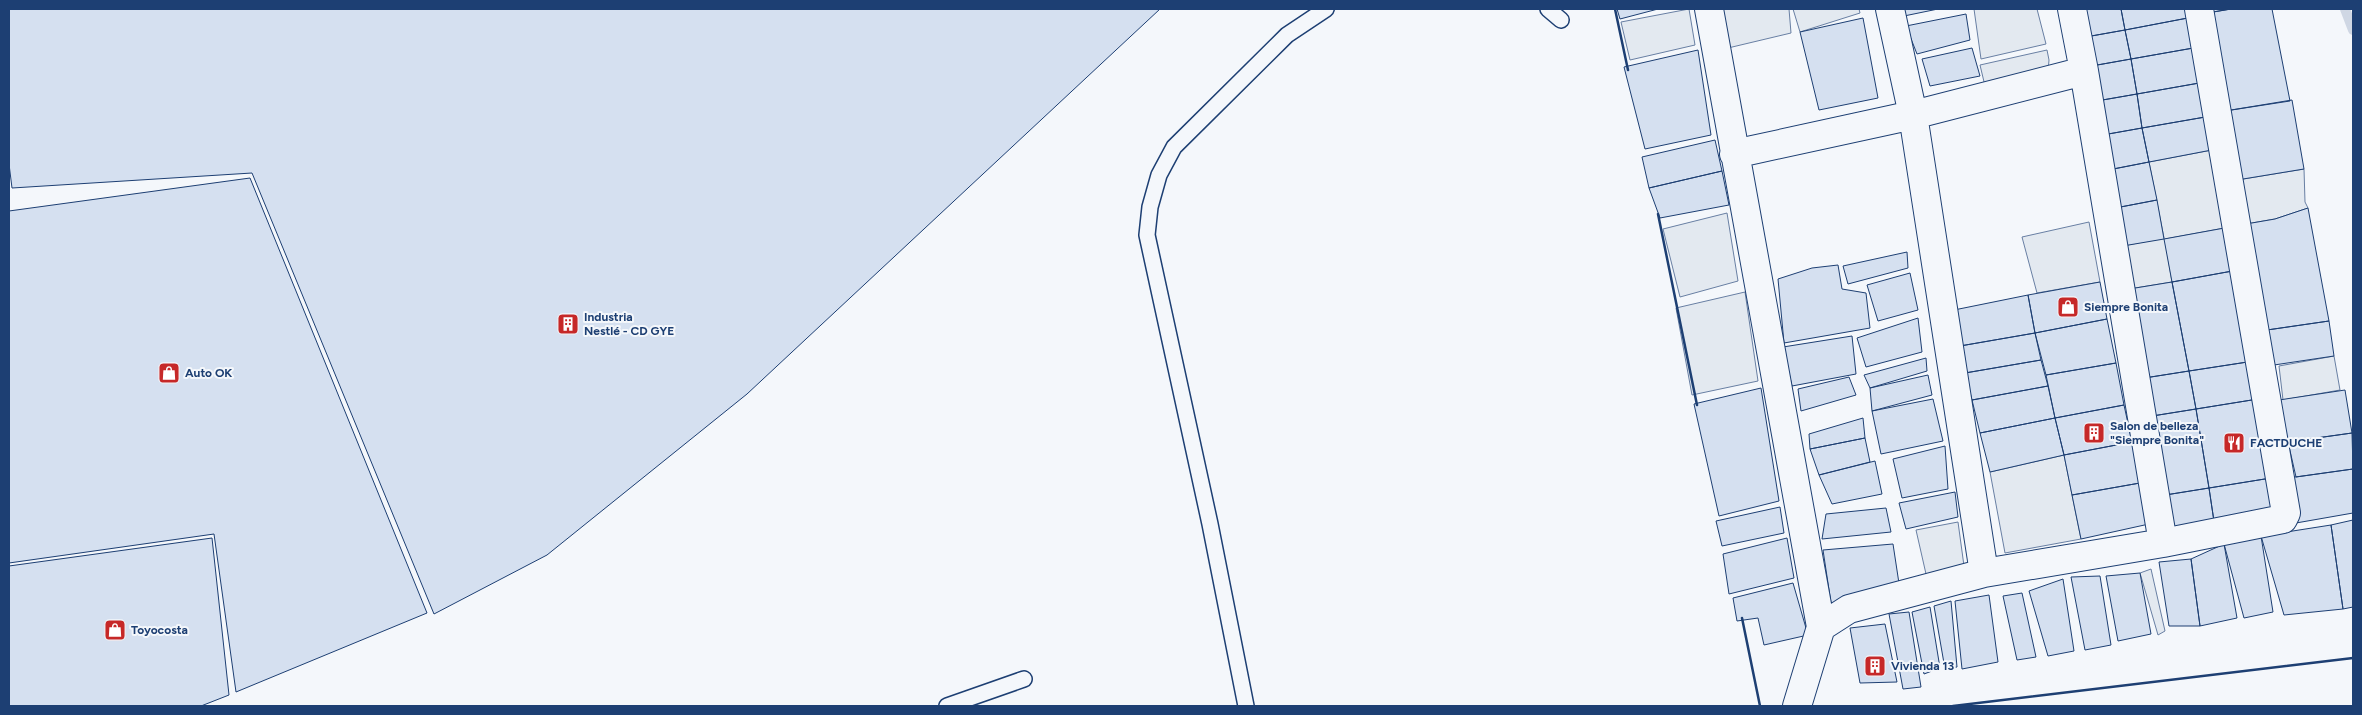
<svg xmlns="http://www.w3.org/2000/svg" width="2362" height="715" viewBox="0 0 2362 715" font-family="Figtree,sans-serif">
  <style>
    .green { fill: #e3e9f0; stroke: #687fa3 }
    .lines { fill: none; stroke-linecap: round; stroke-linejoin: round }
    .stream { stroke: #cfd7e4; stroke-width: 10 }
    .building { fill: #d5e0f0; stroke: #1d3f73 }
    .service-casing { stroke: #1d3f73; stroke-width: 18 }
    .minor-casing { stroke: #1d3f73; stroke-width: 30 }
    .service { stroke: #f4f7fb; stroke-width: 15 }
    .minor { stroke: #f4f7fb; stroke-width: 28 }
    .wall { stroke: #1d3f73; stroke-width: 2.5 }
    .labels { text-anchor: middle; dominant-baseline: central; stroke-width: 4; stroke-linejoin: round; paint-order: stroke }
    .poi-label { font-size: 12px; font-weight: bold; fill: #1d3f73; stroke: #f4f7fb; text-anchor: start }
  </style>
  <rect width="100%" height="100%" fill="#f4f7fb"/>
  <path class="green" d="M1689,9L1695,45L1630,60L1621,22Z
    M1720,9H1789L1791,33L1728,48Z
    M1793,9H1859L1860,13L1800,32Z
    M1974,9H2037L2046,44L1981,59Z
    M2047,50L2049,60L2048,72L1985,86L1980,65Z
    M2217,149L2230,227L2165,239L2172,282L2123,290L2117,247L2164,238L2149,162Z
    M2304,169L2305,202L2308,208L2275,219L2246,224L2237,180Z
    M1727,213L1738,281L1680,297L1663,229Z
    M2089,222L2100,282L2037,293L2022,237Z
    M1745,292L1758,381L1692,395L1676,308Z
    M2334,356L2340,390L2283,400L2279,366Z
    M2064,455L2081,539L2005,553L1990,472Z
    M1958,522L1964,566L1926,574L1916,530Z
    M2151,569L2165,631L2158,635L2140,573Z"/>
  <g class="lines">
    <path class="stream" d="M2345,9L2353,30"/>
  </g>
  <path class="building" d="M9,9H1160L747,394L547,555L434,614L252,173L12,188L9,164Z
    M1617,9H1658L1620,19Z
    M1902,9H1938L1904,16Z
    M2075,9H2121L2125,30L2080,38Z
    M2121,9H2192L2193,17L2125,30Z
    M2206,9H2231L2207,13Z
    M2231,9H2272L2290,101L2225,111L2207,13Z
    M1966,14L1970,40L1917,54L1906,26Z
    M2193,17L2199,47L2131,59L2125,30Z
    M1863,18L1878,98L1819,110L1800,32Z
    M2125,30L2131,59L2086,67L2080,38Z
    M2199,47L2205,82L2137,94L2131,59Z
    M1972,48L1980,76L1930,86L1922,59Z
    M1698,50L1711,135L1645,149L1624,67Z
    M2131,59L2137,94L2091,102L2086,67Z
    M2205,82L2211,116L2142,128L2137,94Z
    M2137,94L2142,128L2097,136L2091,102Z
    M2292,100L2304,169L2237,180L2225,111Z
    M2211,116L2217,149L2149,162L2142,128Z
    M2142,128L2149,162L2103,171L2097,136Z
    M1715,140L1722,171L1649,188L1642,157Z
    M2149,162L2157,200L2110,209L2103,171Z
    M1722,171L1729,205L1660,218L1649,188Z
    M250,178L427,613L236,692L214,534L9,563V211Z
    M2157,200L2164,239L2117,247L2110,209Z
    M2308,208L2329,321L2267,330L2246,224L2275,219Z
    M2230,227L2238,270L2172,282L2164,239Z
    M1907,252L1908,268L1848,284L1843,266Z
    M1838,265L1842,289L1866,293L1870,328L1784,343L1778,279L1812,268Z
    M2238,270L2254,361L2189,371L2172,282Z
    M1910,273L1918,310L1878,321L1867,285Z
    M2100,282L2107,319L2035,333L2028,295Z
    M2172,282L2189,371L2138,379L2123,290Z
    M2028,295L2035,333L1960,346L1954,310Z
    M1918,318L1922,352L1866,367L1857,338Z
    M2107,319L2116,363L2046,375L2035,333Z
    M2329,321L2334,356L2274,365L2267,330Z
    M2035,333L2041,360L1965,373L1960,346Z
    M1852,336L1856,374L1792,386L1783,347Z
    M1926,358L1927,371L1870,388L1864,375Z
    M2041,360L2048,386L1972,400L1965,373Z
    M2254,361L2258,399L2196,409L2189,371Z
    M2116,363L2124,405L2055,418L2046,375Z
    M2189,371L2196,409L2146,417L2138,379Z
    M1928,375L1932,395L1872,411L1870,388Z
    M1849,377L1856,395L1801,411L1798,389Z
    M2048,386L2055,418L1980,433L1972,400Z
    M1761,388L1779,501L1719,516L1694,404Z
    M2345,390L2352,433L2288,442L2279,400Z
    M1933,399L1943,441L1881,454L1872,411Z
    M2258,399L2271,478L2209,488L2196,409Z
    M2124,405L2132,442L2064,455L2055,418Z
    M2196,409L2209,488L2159,496L2146,417Z
    M1863,418L1865,438L1810,449L1809,434Z
    M2055,418L2064,455L1990,472L1980,433Z
    M2352,433L2353,469L2296,477L2288,442Z
    M1865,438L1870,462L1819,475L1810,449Z
    M2132,442L2140,483L2072,495L2064,455Z
    M1945,446L1948,489L1902,498L1893,459Z
    M1875,461L1882,494L1832,504L1819,475Z
    M2353,469V513L2296,523L2288,478Z
    M2271,478L2277,517L2215,528L2209,488Z
    M2140,483L2149,524L2081,539L2072,495Z
    M2209,488L2215,528L2166,535L2159,496Z
    M1955,492L1958,517L1906,529L1899,503Z
    M1780,507L1784,533L1722,546L1716,521Z
    M1886,508L1891,532L1822,539L1826,514Z
    M2353,520V607L2343,609L2331,525Z
    M2331,525L2343,609L2284,615L2261,536Z
    M2261,536L2273,612L2244,618L2224,544Z
    M212,538L229,695L201,706H9V566Z
    M1787,538L1794,578L1729,594L1723,554Z
    M1893,544L1900,590L1831,603L1823,550Z
    M2224,544L2237,618L2200,626L2191,559Z
    M2191,559L2200,626H2169L2159,562Z
    M2140,573L2151,634L2118,641L2106,576Z
    M2100,576L2111,645L2085,650L2071,577Z
    M2063,579L2074,651L2048,656L2029,591Z
    M1793,583L1808,635L1764,645L1758,618L1737,621L1733,598Z
    M2022,593L2036,657L2017,660L2003,596Z
    M1989,595L1998,662L1962,669L1955,601Z
    M1951,601L1957,667L1945,669L1934,606Z
    M1930,607L1940,668L1924,674L1912,612Z
    M1909,612L1921,687L1903,689L1889,614Z
    M1885,624L1897,682L1860,683L1850,628Z"/>
  <g class="lines">
    <g class="service-casing">
      <path id="service" d="M1548,9L1561,20
        M947,706L1024,679
        M1246,706L1210,524L1147,235L1150,207L1159,175L1174,147L1287,35L1326,9"/>
    </g>
    <g class="minor-casing">
      <path id="minor" d="M1709,9L1821,627L1797,706
        M1890,9L1913,115L1984,573
        M2072,9L2084,71L2163,543
        M1734,154L1913,115L2084,71
        M1821,627L1849,609L1984,573L2163,543L2283,519L2286,513L2199,9"/>
    </g>
    <use href="#service" class="service"/>
    <use href="#minor" class="minor"/>
    <path class="wall" d="M1615,9L1628,70
      M1658,214L1697,405
      M1742,618L1760,706
      M1953,706L2353,658"/>
  </g>
  <defs>
    <g id="shop-square" transform="scale(1.125)"><rect x="-9" y="-9" width="18" height="18" rx="4" fill="#c62828" stroke="#f4f7fb"/><path d="M-5-2.5h2.3a2.7 3.5 0 0 1 5.4 0H5L5.5 6h-11ZM-1.5-2.5h3a1.5 2.3 0 0 0-3 0Z" fill="#fff"/></g>
    <g id="building-square" transform="scale(1.125)"><rect x="-9" y="-9" width="18" height="18" rx="4" fill="#c62828" stroke="#f4f7fb"/><path d="M-4-6H4V6H1V3H-1V6H-4ZM-2.5-4.3h1.7v1.8h-1.7ZM.8-4.3h1.7v1.8H.8ZM-2.5-1h1.7V.8h-1.7ZM.8-1h1.7V.8H.8Z" fill="#fff"/></g>
    <g id="restaurant-square" transform="scale(1.125)"><rect x="-9" y="-9" width="18" height="18" rx="4" fill="#c62828" stroke="#f4f7fb"/><path d="M-5-6h1v4h1v-4h1v4h1v-4h1v5L-1.5 .5V6h-2V.5L-5-1ZM5-6V6H3V1.5H1.5Q1.5-4 5-6Z" fill="#fff"/></g>
  </defs>
  <g fill-rule="evenodd">
    <use href="#shop-square" x="2068" y="307"/>
    <use href="#building-square" x="568" y="324"/>
    <use href="#shop-square" x="169" y="373"/>
    <use href="#building-square" x="2094" y="433"/>
    <use href="#restaurant-square" x="2234" y="443"/>
    <use href="#shop-square" x="115" y="630"/>
    <use href="#building-square" x="1875" y="666"/>
  </g>
  <g class="labels">
    <g class="poi-label">
      <text x="2084" y="307">Siempre Bonita</text>
      <text x="584" y="317">Industria<tspan x="584" dy="14">Nestlé - CD GYE</tspan></text>
      <text x="185" y="373">Auto OK</text>
      <text x="2110" y="426">Salon de belleza<tspan x="2110" dy="14">"Siempre Bonita"</tspan></text>
      <text x="2250" y="443">FACTDUCHE</text>
      <text x="131" y="630">Toyocosta</text>
      <text x="1891" y="666">Vivienda 13</text>
    </g>
  </g>
  <rect width="2362" height="715" fill="none" stroke="#1d3f73" stroke-width="20"/>
</svg>
